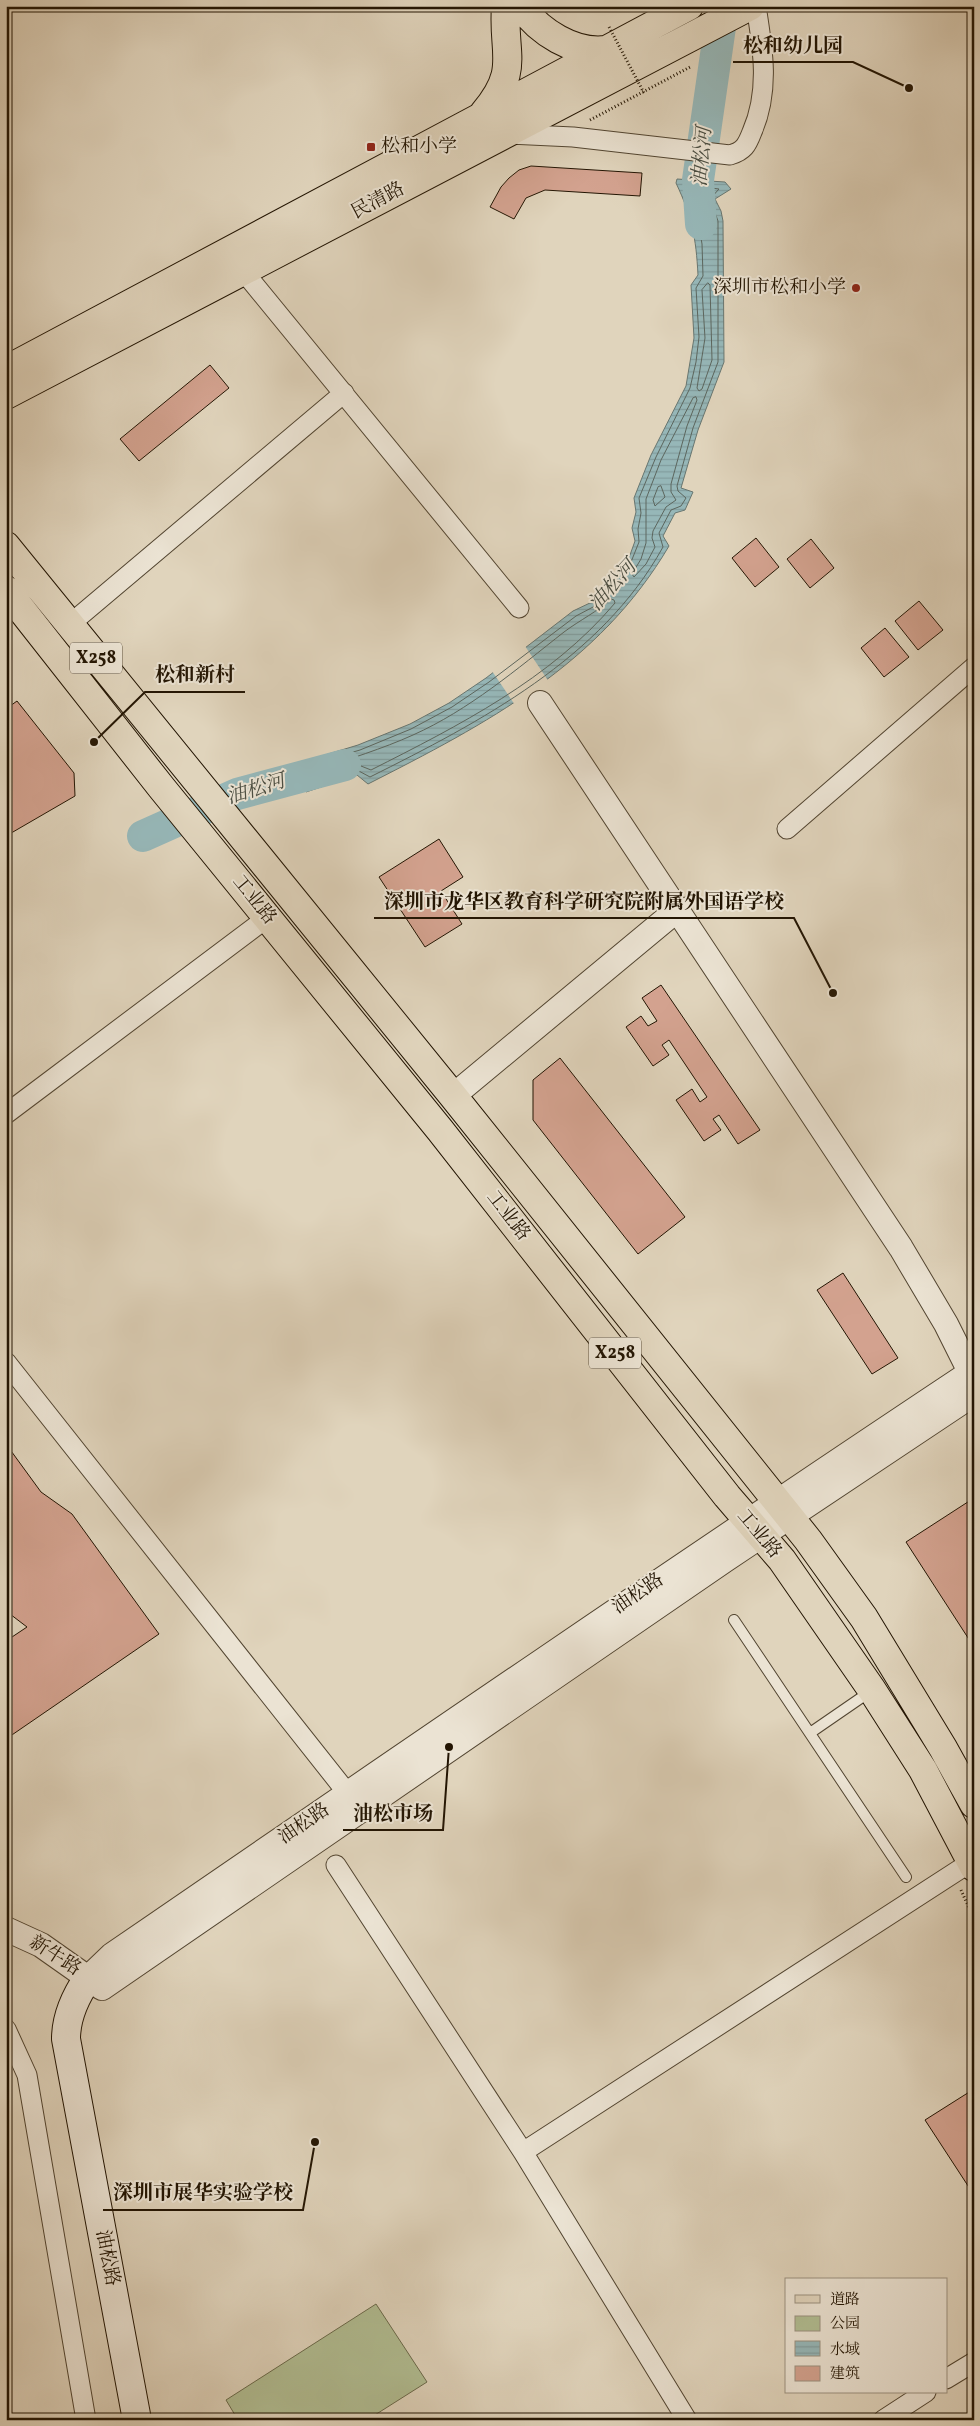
<svg xmlns="http://www.w3.org/2000/svg" width="980" height="2426" viewBox="0 0 980 2426" font-family="Vollkorn,'Noto Serif SC',serif">
  <style>
    .green { fill: #b1bd92; stroke: #6a694a }
    .water { fill: url(#water-rules); stroke: #687670 }
    .pier { fill: #e0d4bc }
    .lines { fill: none; stroke-linecap: round; stroke-linejoin: round }
    .shore { stroke: #5c665e; stroke-width: 1 }
    .river { stroke: #96b7b8; stroke-width: 32 }
    .building { fill: #d3a28f; stroke: #231503 }
    .service-casing { stroke: #524531; stroke-width: 12 }
    .minor-casing { stroke: #524531; stroke-width: 21 }
    .tertiary-casing { stroke: #524531; stroke-width: 26 }
    .secondary-casing { stroke: #231503; stroke-width: 30 }
    .primary-casing { stroke: #231503; stroke-width: 30 }
    .path { stroke: #231503; stroke-width: 3; stroke-dasharray: 1 2.5; stroke-linecap: butt }
    .service { stroke: #ebe3d3; stroke-width: 10 }
    .minor { stroke: #ebe3d3; stroke-width: 19 }
    .tertiary { stroke: #ebe3d3; stroke-width: 24 }
    .secondary { stroke: #ebe3d3; stroke-width: 28 }
    .primary { stroke: #e0d4bc; stroke-width: 28 }
    .path-bridge { stroke: #231503; stroke-width: 3; stroke-dasharray: 1 2.5; stroke-linecap: butt }
    .poi-dot { fill: #8f2418; stroke: #ebe3d3; stroke-width: 2 }
    .labels { text-anchor: middle; dominant-baseline: central; stroke-width: 4; stroke-linejoin: round; paint-order: stroke }
    .shield { fill: #ebe3d3; stroke: #5f5341; stroke-width: 1 }
    .shield-label { font-size: 18px; font-weight: bold; fill: #231503 }
    .poi-label { font-size: 19px; fill: #231503; stroke: #ebe3d3; text-anchor: start }
    .street-label { font-size: 19px; fill: #231503; stroke: #ebe3d3 }
    .water-label { font-size: 20px; font-style: italic; fill: #4b4e42; stroke: #ebe3d3 }
    .leader { fill: none; stroke: #231503; stroke-width: 2 }
    .callout-dot { fill: #231503; stroke: #ebe3d3; stroke-width: 2 }
    .callout-label { font-size: 20px; text-anchor: middle; font-weight: bold; fill: #231503; stroke: #ebe3d3; stroke-width: 4; stroke-linejoin: round; paint-order: stroke }
  </style>
  <defs>
    <pattern id="water-rules" width="6" height="5" patternUnits="userSpaceOnUse" patternTransform="scale(1.25)"><rect width="6" height="5" fill="#96b7b8"/><path d="M0 2.5h6" fill="none" stroke="#819c9d"/></pattern>
  </defs>
  <rect width="100%" height="100%" fill="#e0d4bc"/>
  <filter id="stains"><feTurbulence type="fractalNoise" baseFrequency=".004" numOctaves="4"/><feColorMatrix values="0 0 0 0 .2 0 0 0 0 .09 0 0 0 0 .02 0 0 0 .5 -.17"/></filter>
  <radialGradient id="worn" r=".72"><stop offset=".6" stop-color="#630" stop-opacity="0"/><stop offset="1" stop-color="#630" stop-opacity=".3"/></radialGradient>
  <path class="green" d="M376,2304L427,2382L367,2420H238L226,2400Z"/>
  <path class="water" d="M677,179L725,182L731,189L715,199L721,211L723,221L724,362L698,430L681,488L693,492L685,510L675,513L663,536L669,546C599,665 486,724 368,784L357,775L306,792L302,762L358,745L410,724L449,703L486,678L573,611L592,602L611,584L630,555L635,541L632,528L636,512L634,498L651,455L686,386L694,338L691,285L698,275C696,237 692,217 676,183Z"/>
  <path class="pier" d="M525,646L549,682L515,705L492,671Z"/>
  <g class="lines">
    <path class="shore" d="M687,185L719,189L710,199L718,221V362L693,428L677,486L678,491L686,498L681,506L671,510L659,533L663,547C601,659 480,722 370,777L357,770L311,784L309,765L360,750L411,729L452,707L489,682L576,616L595,606L615,587L629,567L639,542L638,529L641,513L639,498L656,457L690,388L696,362L699,337L696,288L703,276L702,244L698,220L684,188Z
      M696,192L704,194C702,208 717,221 709,235L706,233L703,219L694,195Z
      M708,283L710,285L712,360L702,389L699,391L697,388L705,338L702,290Z
      M696,397L697,400L687,426L671,484V492L676,500L666,507L653,531L652,538L655,547L646,564L634,577L632,574L641,559L646,543V499L661,460L693,398Z
      M661,486L665,497L655,506L653,500L658,487Z
      M611,599L614,600L615,603C551,679 458,726 371,770L356,764L318,776L315,775L316,770C349,759 382,749 413,735C469,710 517,669 564,632C580,620 597,612 611,599Z"/>
    <path class="river" d="M701,224L698,180L723,6
      M143,836L237,794L345,765"/>
  </g>
  <path class="building" d="M531,166L642,173L640,196L545,190L526,198L514,219L490,207L501,187L509,178L519,170Z
    M210,365L229,388L139,461L120,439Z
    M756,538L779,567L755,587L732,558Z
    M811,539L834,568L810,588L787,559Z
    M919,601L943,630L918,650L895,621Z
    M885,628L909,657L884,677L861,648Z
    M17,701L74,773L75,796L6,836V709Z
    M439,839L463,877L441,891L462,924L425,947L379,877Z
    M661,985L760,1130L738,1144L719,1115L713,1119L721,1130L704,1141L676,1100L692,1089L700,1102L707,1097L669,1040L662,1045L669,1055L653,1066L626,1027L641,1016L648,1026L657,1021L642,998Z
    M560,1058L685,1217L638,1254L533,1120V1080Z
    M843,1273L898,1358L872,1374L817,1290Z
    M6,1444L41,1492L72,1514L159,1634L6,1739V1641L27,1627L6,1611Z
    M974,1498V1643L972,1644L906,1542Z
    M974,2089V2195L925,2120Z"/>
  <g class="lines">
    <g class="service-casing">
      <path id="service" d="M677,910L694,897
        M734,1620L906,1877
        M810,1733L871,1691"/>
    </g>
    <g class="minor-casing">
      <path id="minor" d="M509,134L573,137L730,155C744,151 747,145 752,132C770,91 763,49 756,6
        M244,272L519,608
        M69,625L344,393
        M787,829L974,667
        M6,1114L268,917
        M6,1362L356,1804
        M336,1865L523,2152L687,2420
        M6,2029L27,2075L86,2420
        M523,2152L971,1862
        M946,2379L974,2362
        M883,2420L926,2392"/>
    </g>
    <g class="tertiary-casing">
      <path id="tertiary" d="M540,703L901,1248L946,1324L970,1372
        M453,1096L677,910
        M6,1929L41,1945L102,1988L725,1560L974,1394
        M88,1978L112,1955C399,1758 685,1562 974,1370"/>
    </g>
    <g class="secondary-casing">
      <path id="secondary" d="M88,1978C75,1997 66,2016 66,2039L137,2420"/>
    </g>
    <g class="primary-casing">
      <path id="primary" d="M521,6C539,32 574,54 606,50
        M484,113C521,69 502,54 506,6
        M6,370L689,6
        M6,395L750,6
        M6,546L453,1096L808,1540L864,1618L943,1748L974,1804
        M6,590L161,787L440,1130L727,1496L782,1560L872,1690L923,1770L974,1867"/>
    </g>
    <path class="path" d="M590,120L692,66
      M961,1890L974,1919"/>
    <use href="#service" class="service"/>
    <use href="#minor" class="minor"/>
    <use href="#tertiary" class="tertiary"/>
    <use href="#secondary" class="secondary"/>
    <use href="#primary" class="primary"/>
    <path class="path-bridge" d="M609,27L644,93"/>
  </g>
  <g class="poi-dot">
    <rect x="366" y="142" width="10" height="10" rx="2.5"/>
    <circle cx="856" cy="288" r="5"/>
  </g>
  <g class="labels">
    <g class="shield">
      <rect x="70" y="642.5" width="52" height="31" rx="4"/>
      <rect x="589" y="1337.5" width="52" height="31" rx="4"/>
    </g>
    <g class="shield-label">
      <text x="96" y="658">X258</text>
      <text x="615" y="1353">X258</text>
    </g>
    <g class="poi-label">
      <text x="381" y="147">松和小学</text>
      <text x="846" y="288" text-anchor="end">深圳市松和小学</text>
    </g>
    <g class="street-label">
      <text transform="translate(378 201) rotate(-28)">民清路</text>
      <text transform="translate(254 900) rotate(51)">工业路</text>
      <text transform="translate(508 1216) rotate(52)">工业路</text>
      <text transform="translate(759 1534) rotate(50)">工业路</text>
      <text transform="translate(638 1594) rotate(-34)">油松路</text>
      <text transform="translate(304 1824) rotate(-34)">油松路</text>
      <text transform="translate(55 1956) rotate(33)">新牛路</text>
      <text transform="translate(107 2258) rotate(79)">油松路</text>
    </g>
    <g class="water-label">
      <text transform="translate(703 157) rotate(-85)">油松河</text>
      <text transform="translate(613 586) rotate(-48)">油松河</text>
      <text transform="translate(256 790) rotate(-17)">油松河</text>
    </g>
  </g>
  <path class="leader" d="M909 88L853 62H733M94 742L145 692H245M833 993L794 918H374M449 1747L443 1830H343M315 2142L303 2210H103"/>
  <g class="callout-dot">
    <circle cx="909" cy="88" r="5"/>
    <circle cx="94" cy="742" r="5"/>
    <circle cx="833" cy="993" r="5"/>
    <circle cx="449" cy="1747" r="5"/>
    <circle cx="315" cy="2142" r="5"/>
  </g>
  <g class="callout-label">
    <text x="793" y="52">松和幼儿园</text>
    <text x="195" y="681">松和新村</text>
    <text x="584" y="908">深圳市龙华区教育科学研究院附属外国语学校</text>
    <text x="393" y="1820">油松市场</text>
    <text x="203" y="2199">深圳市展华实验学校</text>
  </g>
  <rect width="980" height="2426" fill="none" stroke="#e0d4bc" stroke-width="25"/>
  <rect x="8" y="8" width="965" height="2411" fill="none" stroke="#231503" stroke-width="2.5"/>
  <rect x="12" y="12" width="955" height="2401" fill="none" stroke="#231503"/>
  <rect x="785" y="2278" width="162" height="115" fill="#ebe3d3" stroke="#9b9180"/>
  <rect x="795" y="2295" width="25" height="8" fill="#e0d4bc" stroke="#9b9180"/>
  <text x="830" y="2304" font-size="15" fill="#231503">道路</text>
  <rect x="795" y="2316" width="25" height="15" fill="#b1bd92" stroke="#9b9180"/>
  <text x="830" y="2328" font-size="15" fill="#231503">公园</text>
  <rect x="795" y="2341" width="25" height="15" fill="url(#water-rules)" stroke="#9b9180"/>
  <text x="830" y="2354" font-size="15" fill="#231503">水域</text>
  <rect x="795" y="2366" width="25" height="15" fill="#d3a28f" stroke="#9b9180"/>
  <text x="830" y="2378" font-size="15" fill="#231503">建筑</text>
  <rect width="100%" height="100%" filter="url(#stains)"/>
  <rect width="100%" height="100%" fill="url(#worn)"/>
</svg>
